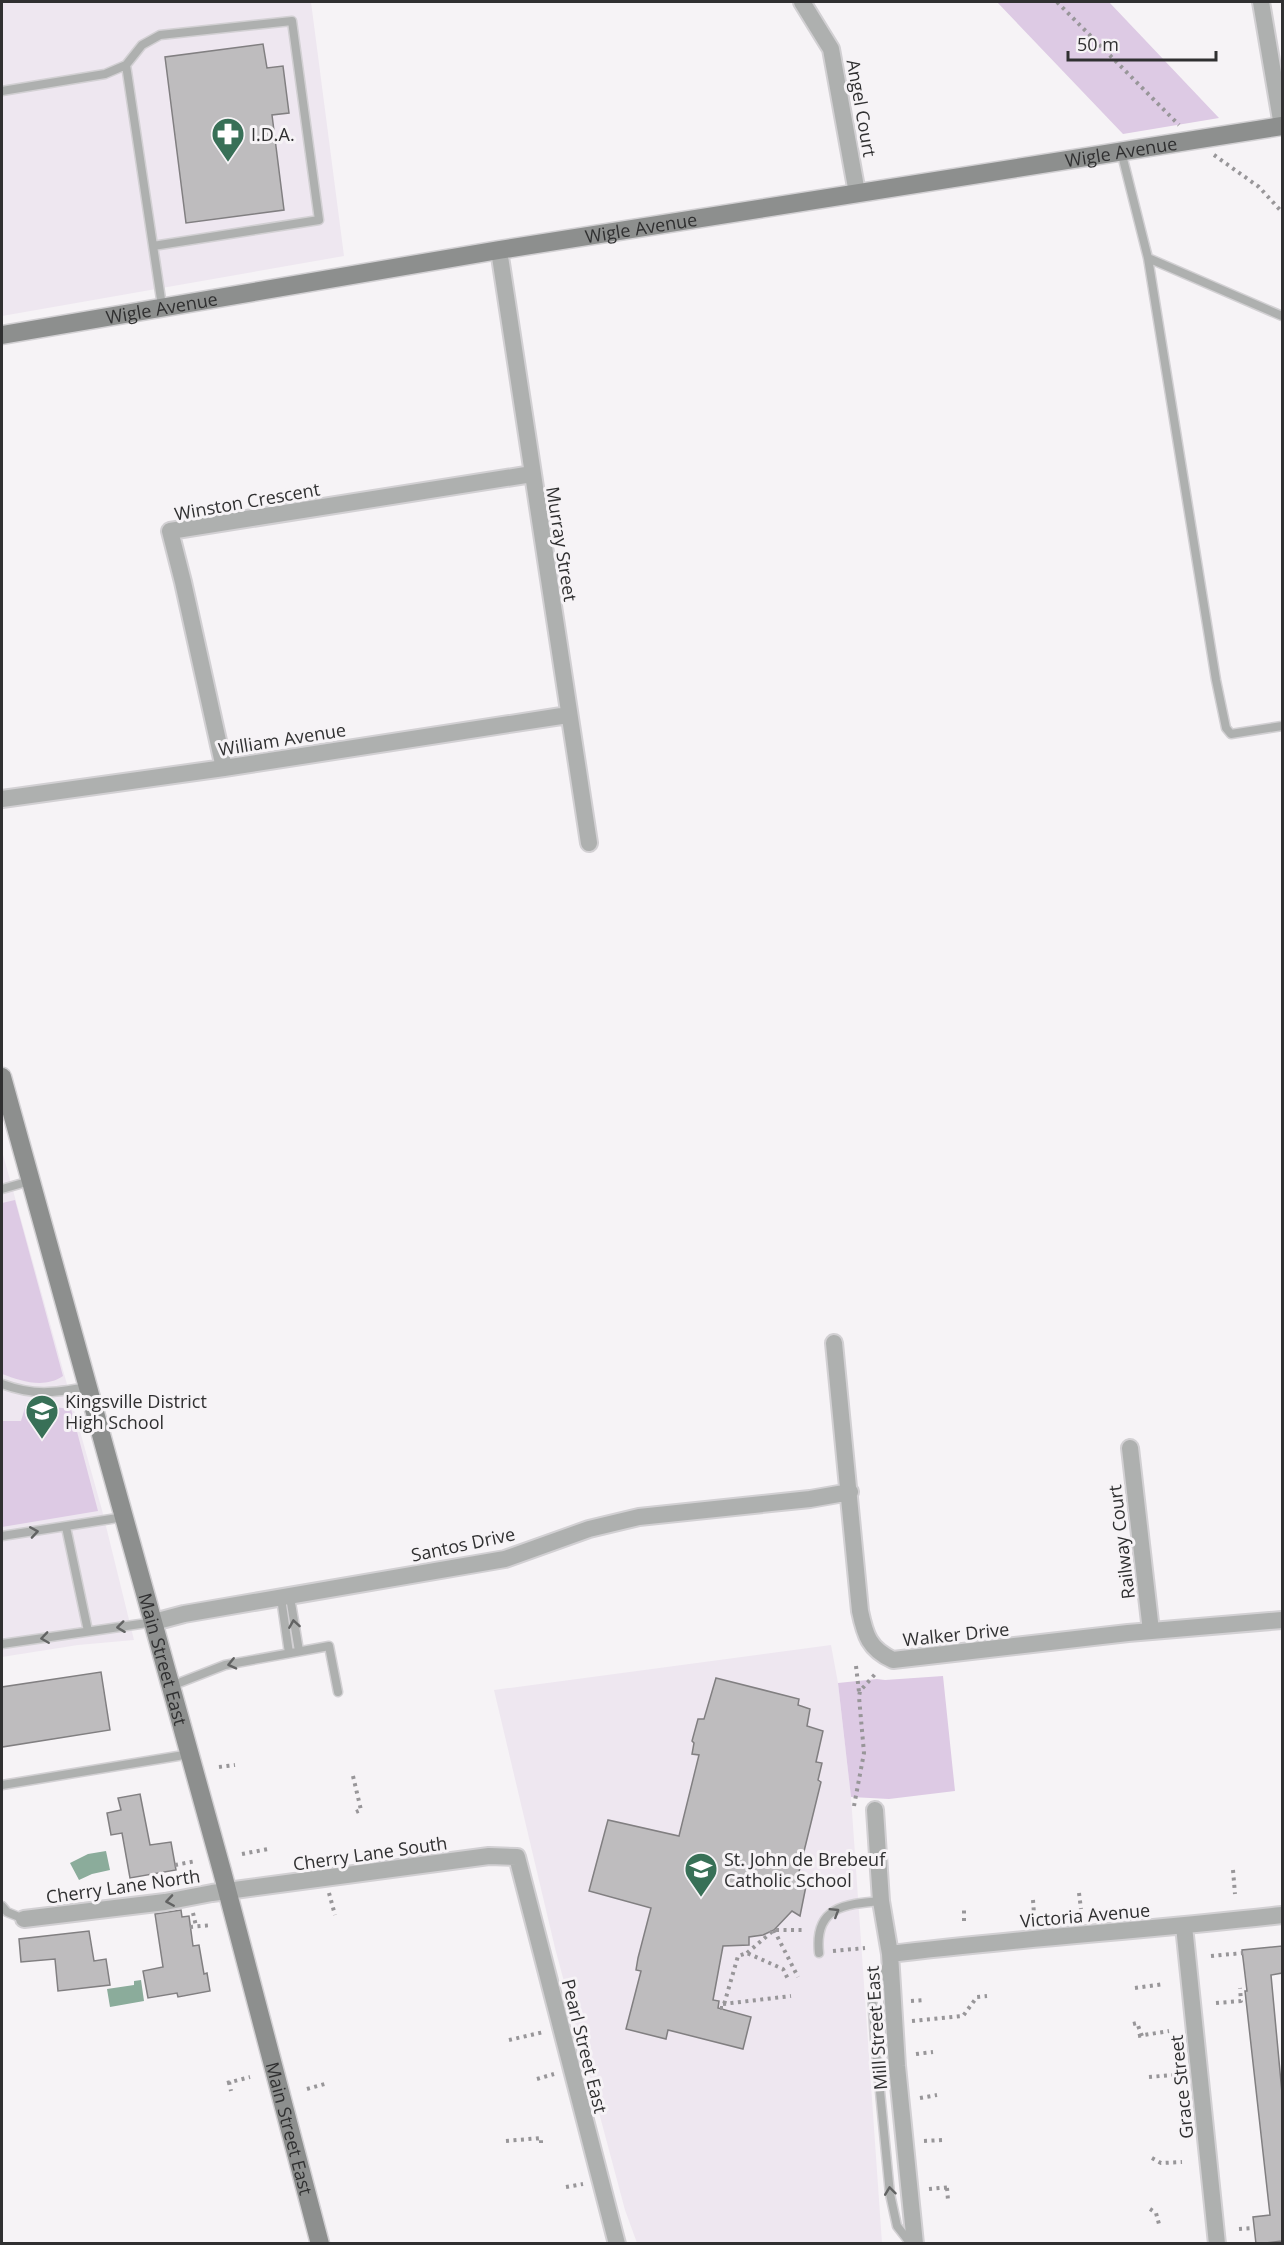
<svg xmlns="http://www.w3.org/2000/svg" width="1284" height="2245" viewBox="0 0 1284 2245" font-family="'Open Sans',sans-serif">
  <style>
    .built { fill: #eee7f0 }
    .green { fill: #ddcae4 }
    .water { fill: #8bac9b }
    .building { fill: #bebcbe; stroke: #817f81; stroke-width: 1.5 }
    .lines { fill: none; stroke-linecap: round; stroke-linejoin: round }
    .lane-casing { stroke: #d2d0d3; stroke-width: 11 }
    .street-casing { stroke: #d2d0d3; stroke-width: 20 }
    .secondary-casing { stroke: #d2d0d3; stroke-width: 21 }
    .path { stroke: #989699; stroke-width: 4; stroke-dasharray: 3 4.5; stroke-linecap: butt }
    .lane { stroke: #aeb0af; stroke-width: 8 }
    .street { stroke: #aeb0af; stroke-width: 16 }
    .secondary { stroke: #8d8f8e; stroke-width: 18 }
    .oneway { stroke: #626363 }
    .labels { text-anchor: middle; dominant-baseline: central; stroke-width: 6; stroke-linejoin: round; paint-order: stroke }
    .street-label { font-size: 18px; fill: #303031; stroke: #f6f3f6 }
    .poi-label { font-size: 18px; fill: #303031; stroke: #f6f3f6; text-anchor: start }
  </style>
  <rect width="100%" height="100%" fill="#f6f3f6"/>
  <path class="built" d="M2,2H311L344,256L2,316Z
    M2,1151L102,1510L134,1640L78,1645L2,1657Z
    M831,1645L838,1683L851,1797L882,2243H637L625,2210L555,1948L494,1690Z"/>
  <path class="green" d="M997,2H1109L1219,118L1123,134Z
    M15,1200L63,1376C44,1389 21,1381 2,1374V1203Z
    M26,1404L71,1409L98,1511L2,1527V1421H21Z
    M943,1676L955,1791L889,1799L851,1797L838,1683L877,1679L885,1680Z"/>
  <path class="water" d="M106,1851L110,1870L92,1874L79,1880L70,1863L88,1854Z
    M141,1980L144,2001L110,2007L107,1989L134,1985V1981Z"/>
  <path class="building" d="M263,44L267,68L283,66L289,113L272,115L284,210L186,223L165,57Z
    M101,1672L110,1730L2,1747V1687Z
    M716,1678L799,1699L798,1705L810,1709L807,1726L823,1731L816,1762L822,1763L818,1780L821,1782L796,1884L806,1886L800,1916L792,1911L774,1930L763,1935L749,1937V1945L723,1946L713,2000L719,2001L718,2008L751,2017L743,2049L668,2030L666,2039L626,2029L641,1971L636,1970L638,1958L651,1908L589,1891L608,1820L679,1836L699,1755L692,1754L694,1743L692,1741L698,1719H704Z
    M140,1794L150,1845L171,1842L176,1870L130,1878L122,1833L111,1835L107,1813L121,1810L118,1798Z
    M181,1910L182,1917L189,1916L193,1946L199,1945L204,1974L207,1973L210,1991L178,1997L177,1993L148,1998L143,1971L163,1967L155,1914Z
    M89,1931L94,1961L106,1959L110,1985L58,1991L55,1959L21,1962L19,1939Z
    M1282,1946V1973L1271,1975L1282,2093V2241L1256,2244L1253,2217L1270,2215L1245,1991H1247L1242,1950Z"/>
  <g class="lines">
    <g class="lane-casing">
      <path id="lane" d="M126,65L162,306
        M2,91L105,74L126,65L142,45L160,35L292,21L319,220L153,246
        M1121,151L1148,258L1216,680L1226,728L1231,734L1282,726
        M1148,258L1282,316
        M2,1189L30,1181
        M2,1384C34,1396 54,1393 87,1387
        M66,1527L88,1631
        M2,1536L124,1517
        M290,1597L299,1651
        M281,1598L289,1653
        M2,1644L154,1622
        M171,1686L225,1665L329,1646L338,1692
        M2,1785L190,1754
        M2,1906L7,1912L24,1919
        M819,1953C814,1907 844,1904 881,1901
        M888,1963L872,1995L875,2040L890,2194L897,2226L911,2244"/>
    </g>
    <g class="street-casing">
      <path id="street" d="M802,2L831,49L857,193
        M1261,2L1282,126
        M499,250L589,843
        M224,768L183,582L170,531L532,474
        M2,799L224,768L568,715
        M834,1343L860,1611C865,1635 869,1649 893,1660L1128,1633L1282,1620
        M1130,1448L1151,1631
        M154,1622L184,1614L505,1559L589,1529L639,1517L810,1499L850,1492
        M875,1810L881,1901L890,1954L897,2066L915,2244
        M24,1919L165,1902L212,1893L489,1856L517,1857L617,2244
        M1184,1926L1217,2244
        M890,1954C1021,1938 1152,1930 1282,1915"/>
    </g>
    <g class="secondary-casing">
      <g id="secondary">
        <path id="s1" d="M2,335L499,250L1282,126"/>
        <path id="s2" d="M2,1077L222,1871L320,2244"/>
      </g>
    </g>
    <path class="path" d="M1057,2L1179,125
      M1214,155L1259,187L1282,212
      M856,1666L859,1692
      M219,1767L235,1765
      M353,1776L361,1810L356,1812
      M854,1806L864,1753L859,1697L860,1691L877,1672
      M242,1854L268,1849
      M175,1865L196,1861
      M1233,1870L1235,1894
      M329,1893L335,1915
      M1079,1893L1081,1909
      M1033,1900L1034,1914
      M193,1913L196,1926
      M964,1921V1909
      M190,1927L212,1925
      M774,1930L798,1977
      M833,1951L865,1948
      M747,1953L774,1930H803
      M1211,1956L1243,1953
      M1135,1988L1164,1984
      M911,2001L925,2000
      M1216,2003L1241,2001L1240,1988
      M723,2004L791,1996
      M720,2008H723L738,1956L747,1953L783,1969L789,1981
      M912,2021L963,2016L977,1997L987,1996
      M1133,2024L1137,2023L1142,2036
      M1138,2036L1169,2031
      M509,2040L544,2032
      M916,2054L933,2052
      M1149,2077L1173,2075
      M537,2079L554,2074
      M229,2082L231,2091
      M227,2083L250,2077
      M307,2089L328,2083
      M920,2098L937,2095
      M506,2141L541,2138V2143
      M924,2141L942,2140
      M1152,2158L1161,2163L1182,2162
      M566,2187L583,2184
      M947,2188L948,2200
      M929,2189L951,2187
      M1150,2209L1156,2213L1159,2224
      M1239,2229L1254,2228"/>
    <use href="#lane" class="lane"/>
    <use href="#street" class="street"/>
    <use href="#secondary" class="secondary"/>
  </g>
  <defs><path id="oneway-chevron" d="M-2-3.5L2.5 0L-2 3.5" fill="none" stroke-width="1.6" stroke-linecap="round" stroke-linejoin="round" transform="scale(1.5)"/></defs>
  <g class="oneway">
    <use href="#oneway-chevron" transform="translate(34 1532) rotate(-9)"/>
    <use href="#oneway-chevron" transform="translate(294 1624) rotate(-99)"/>
    <use href="#oneway-chevron" transform="translate(121 1627) rotate(173)"/>
    <use href="#oneway-chevron" transform="translate(45 1638) rotate(172)"/>
    <use href="#oneway-chevron" transform="translate(232 1664) rotate(167)"/>
    <use href="#oneway-chevron" transform="translate(170 1901) rotate(171)"/>
    <use href="#oneway-chevron" transform="translate(835 1912) rotate(-32)"/>
    <use href="#oneway-chevron" transform="translate(890 2191) rotate(-97)"/>
  </g>
  <defs>
    <g id="pharmacy-pin" transform="scale(1.725)"><path d="M0 17L-7.5 6A9.5 9.5 0 1 1 7.5 6Z" fill="#387057" stroke="#f6f3f6"/><path d="M-2-6h4v4h4v4h-4v4h-4v-4h-4v-4h4Z" fill="#fff"/></g>
    <g id="school-pin" transform="scale(1.725)"><path d="M0 17L-7.5 6A9.5 9.5 0 1 1 7.5 6Z" fill="#387057" stroke="#f6f3f6"/><path d="M0-5L7-2L0 1L-7-2ZM-4 1L0 2.5L4 1V4Q0 6-4 4Z" fill="#fff"/></g>
  </defs>
  <g fill-rule="evenodd">
    <use href="#pharmacy-pin" x="228" y="134"/>
    <use href="#school-pin" x="42" y="1411"/>
    <use href="#school-pin" x="701" y="1869"/>
  </g>
  <g class="labels">
    <g class="street-label">
      <text transform="translate(862 108) rotate(80)">Angel Court</text>
      <text stroke="none"><textPath href="#s1" startOffset="1134">Wigle Avenue</textPath></text>
      <text stroke="none"><textPath href="#s1" startOffset="648">Wigle Avenue</textPath></text>
      <text stroke="none"><textPath href="#s1" startOffset="162">Wigle Avenue</textPath></text>
      <text transform="translate(247 501) rotate(-10)">Winston Crescent</text>
      <text transform="translate(562 544) rotate(81)">Murray Street</text>
      <text transform="translate(282 739) rotate(-9)">William Avenue</text>
      <text transform="translate(1121 1542) rotate(-97)">Railway Court</text>
      <text transform="translate(463 1544) rotate(-12)">Santos Drive</text>
      <text transform="translate(956 1634) rotate(-6)">Walker Drive</text>
      <text stroke="none"><textPath href="#s2" startOffset="604">Main Street East</textPath></text>
      <text transform="translate(370 1853) rotate(-8)">Cherry Lane South</text>
      <text transform="translate(123 1886) rotate(-8)">Cherry Lane North</text>
      <text transform="translate(1085 1915) rotate(-5)">Victoria Avenue</text>
      <text transform="translate(876 2028) rotate(-94)">Mill Street East</text>
      <text transform="translate(585 2046) rotate(76)">Pearl Street East</text>
      <text transform="translate(1181 2087) rotate(-96)">Grace Street</text>
      <text stroke="none"><textPath href="#s2" startOffset="1090">Main Street East</textPath></text>
    </g>
    <g class="poi-label">
      <text x="251" y="134">I.D.A.</text>
      <text x="65" y="1401">Kingsville District<tspan x="65" dy="21">High School</tspan></text>
      <text x="724" y="1859">St. John de Brebeuf<tspan x="724" dy="21">Catholic School</tspan></text>
    </g>
  </g>
  <rect width="1284" height="2245" fill="none" stroke="#303031" stroke-width="6"/>
  <path d="M1068 51v9h148v-9" fill="none" stroke="#303031" stroke-width="3"/>
  <text x="1077" y="51" font-size="18" fill="#303031" stroke="#f6f3f6" stroke-width="4.5" paint-order="stroke">50 m</text>
</svg>
